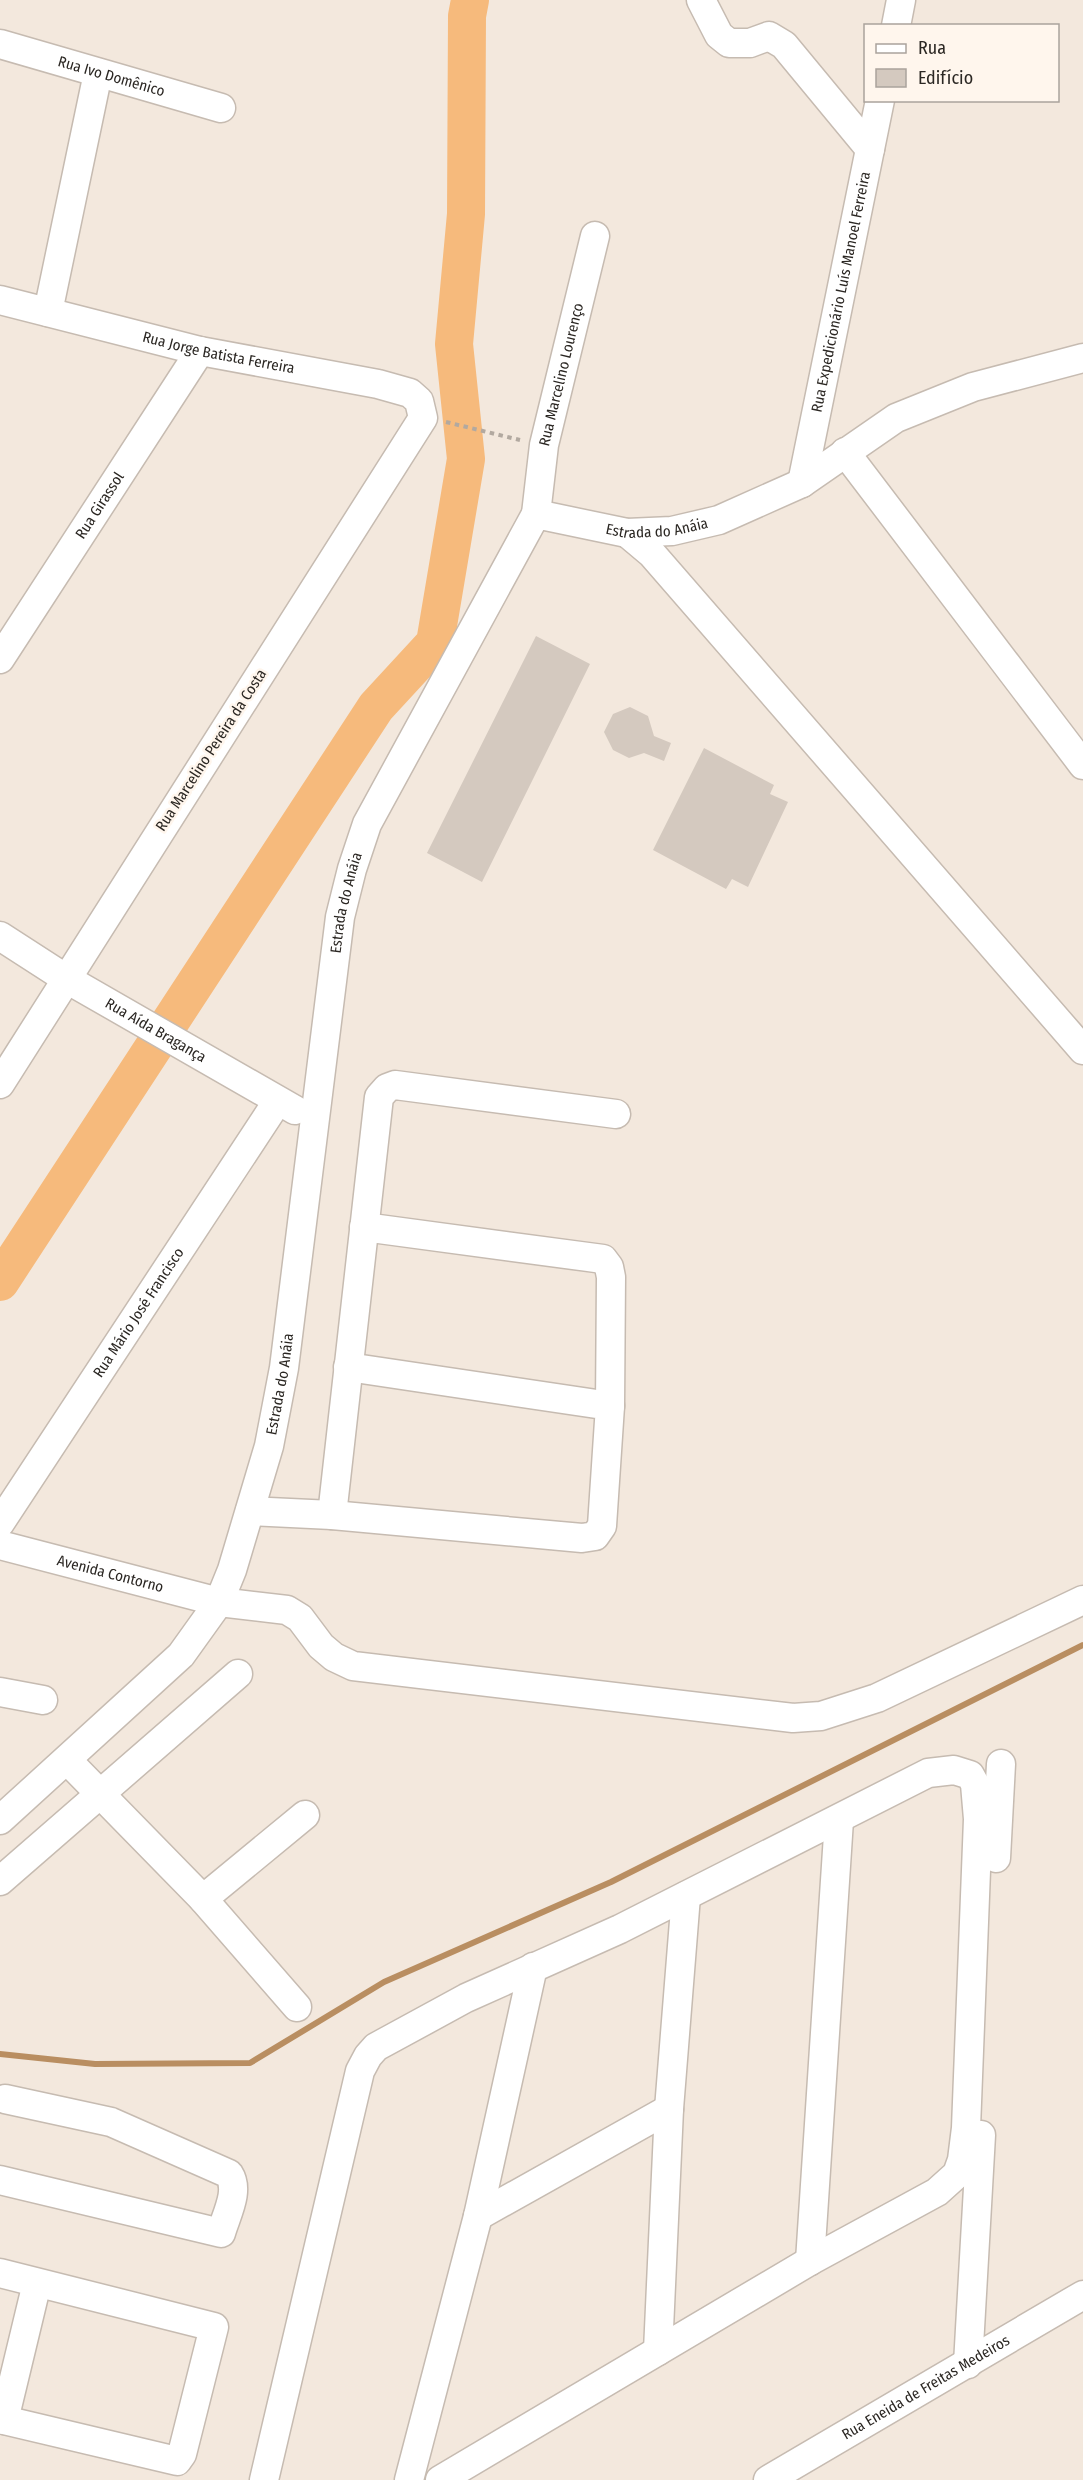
<svg xmlns="http://www.w3.org/2000/svg" width="1083" height="2480" viewBox="0 0 1083 2480" font-family="'Fira Sans Condensed',sans-serif">
  <style>
    .lines { fill: none; stroke-linecap: round; stroke-linejoin: round }
    .stream { stroke: #b98e61; stroke-width: 6 }
    .river { stroke: #f6ba7c; stroke-width: 38 }
    .building { fill: #d4c9bf }
    .minor-casing { stroke: #c6bbb1; stroke-width: 31 }
    .path { stroke: #b2a9a0; stroke-width: 4; stroke-dasharray: 4.5 4.5; stroke-linecap: butt }
    .minor { stroke: #fff; stroke-width: 28 }
    .labels { text-anchor: middle; dominant-baseline: central; stroke-width: 5; stroke-linejoin: round; paint-order: stroke }
    .street-label { font-size: 15px; fill: #2b2723; stroke: #fff6ed }
  </style>
  <rect width="100%" height="100%" fill="#f3e8dd"/>
  <g class="lines">
    <path class="stream" d="M0,2054L95,2064L250,2063L384,1982L611,1882L1083,1645"/>
    <path class="river" d="M0,1282L376,707L435,643L466,459L454,344L466,214L467,16L470,0"/>
  </g>
  <path class="building" d="M536,636L590,664L482,882L427,853Z
    M630,707L648,716L654,736L671,743L664,761L644,753L629,758L613,750L604,732L613,714Z
    M704,748L774,785L770,794L788,802L748,887L732,879L726,889L653,850Z"/>
  <g class="lines">
    <g class="minor-casing">
      <g id="minor">
        <path d="M701,0L719,35L729,43H750L769,36L784,45L870,149"/>
        <path d="M896,26L901,0"/>
        <path id="s1" d="M0,44L221,108"/>
        <path id="s2" d="M0,300L200,351L378,384L410,393L419,401L423,418L0,1084"/>
        <path d="M48,312L98,73"/>
        <path d="M845,452L1083,765"/>
        <path id="s3" d="M802,483L880,100"/>
        <path id="s4" d="M536,514L544,445L595,236"/>
        <path d="M627,533L652,554L1083,1050"/>
        <path id="s5" d="M0,659L200,351"/>
        <path id="s6" d="M0,936L65,978L295,1110"/>
        <path d="M364,1227L603,1259L609,1267L611,1277L610,1406"/>
        <path d="M250,1511L332,1515L582,1538L595,1536L602,1526L610,1406L348,1367"/>
        <path d="M332,1515L379,1097L387,1088L395,1085L616,1114"/>
        <path id="s7" d="M0,1523L277,1102"/>
        <path id="s8" d="M0,1545L219,1602L287,1610L300,1618L321,1646L334,1657L353,1666L793,1718L821,1716L877,1698L1083,1600"/>
        <path d="M0,1692L43,1700"/>
        <path d="M67,1760L203,1899L297,2007"/>
        <path id="s9" d="M0,1820L181,1655L219,1602L232,1570L269,1446L284,1368L340,917L352,869L367,824L536,514L627,533L672,531L719,520L802,483L896,418L973,387L1083,358"/>
        <path d="M996,1858L1001,1764"/>
        <path d="M0,1881L238,1674"/>
        <path d="M203,1899L305,1815"/>
        <path d="M0,2180L221,2233C226,2215 240,2191 229,2174L111,2122L5,2099"/>
        <path d="M478,2216L669,2109"/>
        <path d="M810,2261L839,1820"/>
        <path d="M0,2273L214,2327L182,2454L177,2461L0,2419"/>
        <path d="M658,2351L669,2109L686,1896"/>
        <path d="M968,2364L981,2135"/>
        <path d="M4,2420L37,2283"/>
        <path d="M264,2480L360,2071L368,2056L376,2047L466,1998L620,1929L928,1773L954,1770L970,1775L975,1784L978,1819L966,2128L962,2160L957,2174L937,2192L810,2261L440,2480"/>
        <path d="M409,2480L478,2216L533,1967"/>
        <path id="s10" d="M768,2480L1083,2295"/>
      </g>
    </g>
    <path class="path" d="M446,422L520,440"/>
    <use href="#minor" class="minor"/>
  </g>
  <g class="labels">
    <g class="street-label">
      <text stroke="none"><textPath href="#s1" startOffset="116">Rua Ivo Domênico</textPath></text>
      <text stroke="none"><textPath href="#s3" startOffset="195">Rua Expedicionário Luís Manoel Ferreira</textPath></text>
      <text stroke="none"><textPath href="#s2" startOffset="225">Rua Jorge Batista Ferreira</textPath></text>
      <text stroke="none"><textPath href="#s4" startOffset="142">Rua Marcelino Lourenço</textPath></text>
      <text stroke="none"><textPath href="#s5" startOffset="183">Rua Girassol</textPath></text>
      <text stroke="none"><textPath href="#s9" startOffset="1581">Estrada do Anáia</textPath></text>
      <text transform="translate(211 750) rotate(-57)">Rua Marcelino Pereira da Costa</text>
      <text stroke="none"><textPath href="#s9" startOffset="1023">Estrada do Anáia</textPath></text>
      <text stroke="none"><textPath href="#s6" startOffset="182">Rua Aída Bragança</textPath></text>
      <text stroke="none"><textPath href="#s7" startOffset="252">Rua Mário José Francisco</textPath></text>
      <text stroke="none"><textPath href="#s9" startOffset="537">Estrada do Anáia</textPath></text>
      <text stroke="none"><textPath href="#s8" startOffset="114">Avenida Contorno</textPath></text>
      <text stroke="none"><textPath href="#s10" startOffset="183">Rua Eneida de Freitas Medeiros</textPath></text>
    </g>
  </g>
  <rect x="864" y="24" width="195" height="78" fill="#fff6ed" stroke="#aaa39c" stroke-width="1.5"/>
  <rect x="876" y="44" width="30" height="9" fill="#ffffff" stroke="#aaa39c" stroke-width="1.5"/>
  <text x="918" y="54" font-size="18" fill="#2b2723">Rua</text>
  <rect x="876" y="69" width="30" height="18" fill="#d4c9bf" stroke="#aaa39c" stroke-width="1.5"/>
  <text x="918" y="84" font-size="18" fill="#2b2723">Edifício</text>
</svg>
